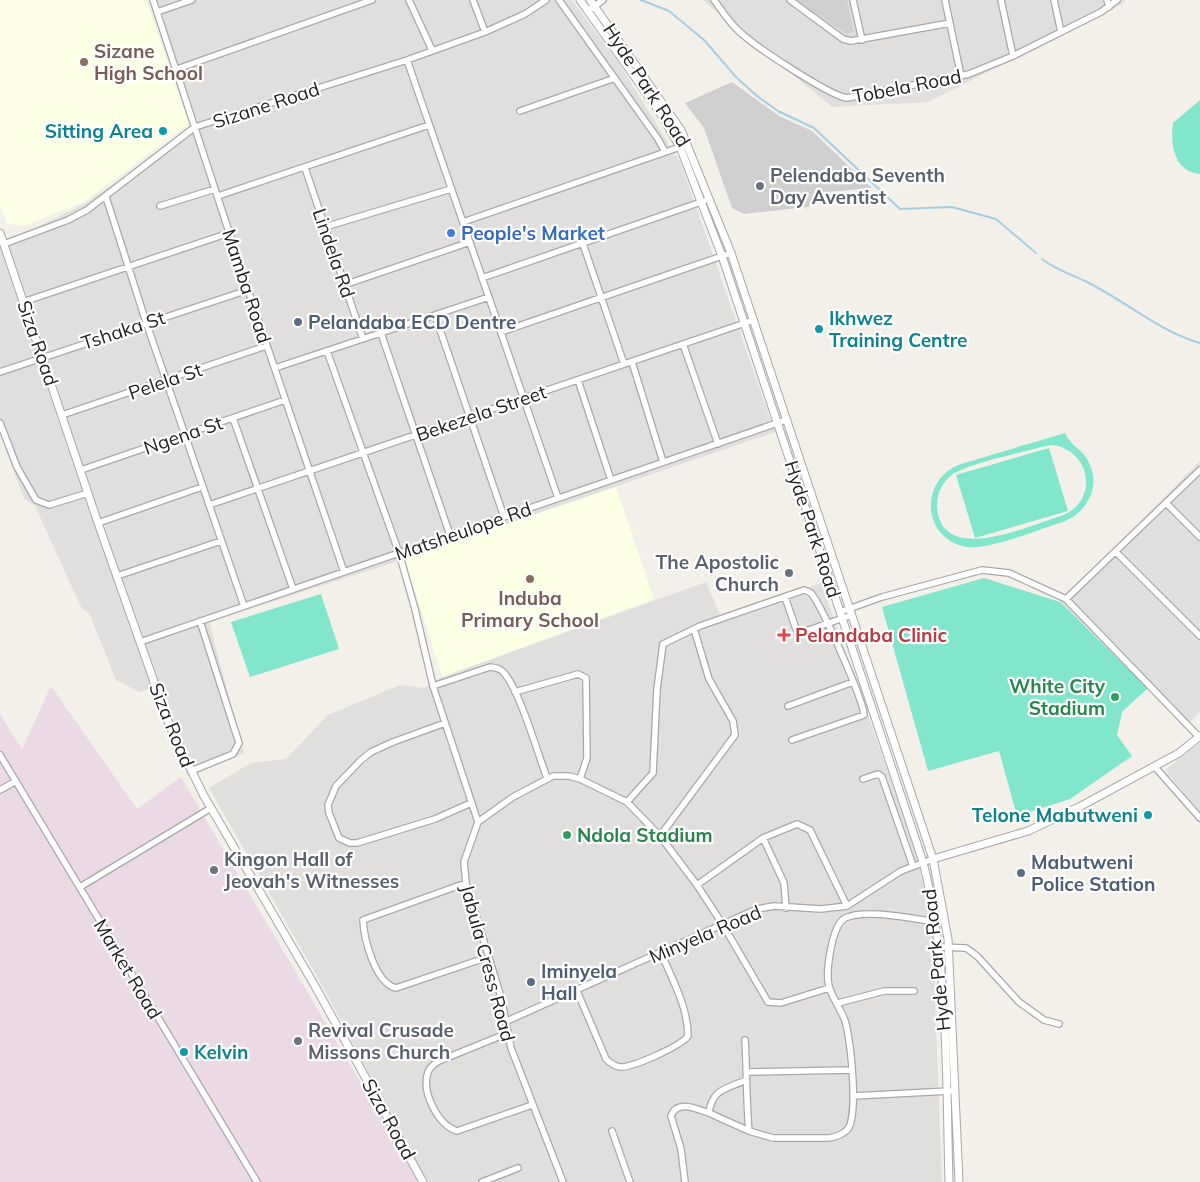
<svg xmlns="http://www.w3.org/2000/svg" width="1200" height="1182" viewBox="0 0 1200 1182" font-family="Mulish,sans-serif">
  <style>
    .residential { fill: #e0dfde }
    .industrial { fill: #ecd9e6 }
    .education { fill: #fbffe4 }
    .religious { fill: #cfcfcf }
    .pitch { fill: #81e6cc; fill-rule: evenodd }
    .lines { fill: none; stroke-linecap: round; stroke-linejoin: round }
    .stream { stroke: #a6cde2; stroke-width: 2 }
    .minor-casing { stroke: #a8a8a8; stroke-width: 8 }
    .tertiary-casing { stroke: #a8a8a8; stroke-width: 9 }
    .minor { stroke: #fff; stroke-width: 5.5 }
    .tertiary { stroke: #fff; stroke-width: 7 }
    .education-dot { fill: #8d6e63; stroke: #fff; stroke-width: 2 }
    .culture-dot { fill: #0f9aa8; stroke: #fff; stroke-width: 2 }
    .worship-dot { fill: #6b7280; stroke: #fff; stroke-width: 2 }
    .shop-dot { fill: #3f7fe0; stroke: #fff; stroke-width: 2 }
    .service-dot { fill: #5c6f8a; stroke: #fff; stroke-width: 2 }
    .health-dot { fill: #e0444e; stroke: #fff; stroke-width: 2 }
    .leisure-dot { fill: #2e9e5b; stroke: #fff; stroke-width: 2 }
    .labels { text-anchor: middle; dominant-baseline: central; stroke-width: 4.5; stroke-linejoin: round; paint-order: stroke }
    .education-label { font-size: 19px; font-weight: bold; fill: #785e54; stroke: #fff; text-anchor: start }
    .street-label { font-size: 19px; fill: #212121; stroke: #fff }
    .culture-label { font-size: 19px; font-weight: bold; fill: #0d838f; stroke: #fff; text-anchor: end }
    .worship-label { font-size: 19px; font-weight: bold; fill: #5b616d; stroke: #fff; text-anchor: start }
    .shop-label { font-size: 19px; font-weight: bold; fill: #366cbe; stroke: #fff; text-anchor: start }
    .service-label { font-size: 19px; font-weight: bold; fill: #4e5e75; stroke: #fff; text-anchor: start }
    .health-label { font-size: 19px; font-weight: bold; fill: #be3a42; stroke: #fff; text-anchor: start }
    .leisure-label { font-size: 19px; font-weight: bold; fill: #27864d; stroke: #fff; text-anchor: end }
  </style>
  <rect width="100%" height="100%" fill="#f2f0e8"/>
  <path class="residential" d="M153,0H572L618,62L681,164L775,432L395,562L209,622L244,753L188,776L148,689L139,692L116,680L89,613L82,609L35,506L24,499L0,433V238L4,244L86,203L195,127Z
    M703,0H1126L1121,5L928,102L832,107Z
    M1200,461V712L1186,726L1060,602Z
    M706,582L721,617L821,583L913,842L932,921L942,1182H426L322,985L209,788L251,763L286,759L328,715L400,685L424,688L442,677Z
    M1200,743V813L1165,770Z"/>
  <path class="industrial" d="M51,686L137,809L181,777L419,1182H0V714L22,749Z"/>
  <path class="education" d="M0,0H146L189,124L84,202L24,226L7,224L0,205Z
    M616,487L654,599L442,677L405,559Z"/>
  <path class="religious" d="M796,0H847L854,32L846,34Z
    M732,82L779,116L812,131L872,188L828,192L808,207L744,214L732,208L704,128L685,103Z"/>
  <path class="pitch" d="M1200,100V174C1174,172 1170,144 1173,123Z
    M1065,433C1070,445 1080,448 1087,459C1102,484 1089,512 1063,522C1040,529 989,550 967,547C921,539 919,479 961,464ZM1053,445C1092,451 1099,502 1061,516C1030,525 941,567 937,507C936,494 943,481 953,474C970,463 1020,453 1041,447Z
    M1049,448L1068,511L975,538L956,475Z
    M984,578L1060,602L1148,688L1122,712L1117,735L1132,756L1070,799L1017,816L999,751L928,771L882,607Z
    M321,594L339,649L250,677L231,622Z"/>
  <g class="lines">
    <path class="stream" d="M641,0L669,11L704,40L736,77L757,96L778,111L814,128L900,209L952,207L996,219L1036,253
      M1042,259C1056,270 1071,274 1087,282C1124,300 1160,332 1200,343"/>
    <g class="minor-casing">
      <path id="minor" d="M153,0L248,290L344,572
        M409,0L432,50
        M473,0L485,32
        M559,0L658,139L665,152
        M714,0C722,11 730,24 741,33C756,47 830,96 847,98L969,74L1013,56L1101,12L1117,0
        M790,0L843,39L851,41L950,23
        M853,0L862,40
        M945,0L961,76
        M1001,0L1013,56
        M1054,0L1061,32
        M1107,0L1109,7
        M588,11L603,0
        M157,12L192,0
        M407,60L558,498
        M177,69L372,0
        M520,111L615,78
        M305,168L363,339
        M218,196L429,125
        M106,197L146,322L244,606
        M160,206L215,189
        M463,222L683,146
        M325,227L451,189
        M4,244L68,220L87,210L195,127L407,60L485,32L525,14L546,0
        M583,244L624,364
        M482,278L704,201
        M344,285L470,242
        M23,302L229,233
        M435,315L504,517
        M501,332L731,253
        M381,333L450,535
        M683,344L718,444
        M327,351L399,553L415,609L433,686L478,822
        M632,362L663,462
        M275,368L489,297
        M0,372L248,290
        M578,380L611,480
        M62,415L266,346
        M233,418L293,589
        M0,423L17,467L36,500L49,505L88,493
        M81,470L285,400
        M1166,503L1200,537
        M209,505L754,320
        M98,523L202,487
        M1116,552L1200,636
        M117,576L221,541
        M785,597L796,629L800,633L852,615
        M1066,599L1200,470
        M840,612L882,597L982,570L1009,573L1066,599L1199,737
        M140,642L786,420
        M433,686L490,667C496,668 500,668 504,673C519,689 538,754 547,778
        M515,692L578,674L586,678L587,758L580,779
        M788,706L853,682
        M445,723L393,742L371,752L361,760L336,786L328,805L329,813L339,838L350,843H357L435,819L471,803
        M0,755L257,1182
        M1155,767L1200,818
        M191,771L233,754L239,743L200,621
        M863,779L878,774L882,777L913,866
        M0,790L16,781
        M627,802L653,773L657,689L663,644L700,626L804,590C807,591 808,591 811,593C822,606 863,699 864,715L792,740
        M660,836L735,735L733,721L709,679L694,629
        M763,838L784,883L786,908
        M466,883L363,920C364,939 375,983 396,988L488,957
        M697,885L763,838L797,824L810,830L847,906
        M80,887L211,808
        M938,947L966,948L977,956L1019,1002L1044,1020L1059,1024
        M577,991L606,1059C610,1063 614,1066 620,1067C632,1068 681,1046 688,1036C688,1007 672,979 661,953
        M838,1003L884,991H914
        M507,1021L757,909L774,906L821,909L847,906L901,871L933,859
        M508,1033L439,1061C434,1064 430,1067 428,1072C421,1092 438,1125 457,1131L532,1105
        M745,1040C747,1071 746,1100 749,1131L773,1138H829C835,1137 842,1135 847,1130C859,1118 851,1039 845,1021C841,1009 832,998 829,986C825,973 832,925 845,918C866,908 913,919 936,922
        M747,1072L851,1070
        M746,1080C726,1089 712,1089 709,1113L749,1131
        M853,1096L950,1091
        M612,1131L630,1182
        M482,1182L518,1168
        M563,1182L511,1048L501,997L466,883L464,862L478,822L513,797L553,776H569L580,779L627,802L660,836L697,885L723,925L768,1002L781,1003L829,988
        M685,1182L681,1149L671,1116C677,1099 697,1109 709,1113"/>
    </g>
    <g class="tertiary-casing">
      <path id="tertiary" d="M580,0L659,111L680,147L722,256L923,862C949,965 946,1076 949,1182
        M590,0L681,130L731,253L933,859L948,939L959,1182
        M0,233L98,523L170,727L204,796L315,986L423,1182
        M933,859L1028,831L1081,806L1179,753L1200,736"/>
    </g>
    <use href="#minor" class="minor"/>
    <use href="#tertiary" class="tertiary"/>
  </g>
  <g class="education-dot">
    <circle cx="84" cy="62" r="5"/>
    <circle cx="530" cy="579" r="5"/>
  </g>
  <g class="culture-dot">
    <circle cx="163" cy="131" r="5"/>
    <circle cx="819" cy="329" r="5"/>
    <circle cx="1148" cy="815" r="5"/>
    <circle cx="184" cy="1052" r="5"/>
  </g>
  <g class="worship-dot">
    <circle cx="760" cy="186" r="5"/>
    <circle cx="789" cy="573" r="5"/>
    <circle cx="214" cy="870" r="5"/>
    <circle cx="298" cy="1041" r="5"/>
  </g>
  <circle class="shop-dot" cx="451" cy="233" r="5"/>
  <g class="service-dot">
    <circle cx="298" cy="322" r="5"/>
    <circle cx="1021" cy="873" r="5"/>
    <circle cx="531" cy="982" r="5"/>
  </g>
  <path class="health-dot" d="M781.5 627.5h5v5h5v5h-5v5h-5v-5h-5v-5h5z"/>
  <g class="leisure-dot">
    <circle cx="1115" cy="697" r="5"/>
    <circle cx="567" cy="835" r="5"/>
  </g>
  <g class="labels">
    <g class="education-label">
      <text x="94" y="51">Sizane<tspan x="94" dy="22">High School</tspan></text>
      <text x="530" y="598" text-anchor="middle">Induba<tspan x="530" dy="22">Primary School</tspan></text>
    </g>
    <g class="street-label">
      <text transform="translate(647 85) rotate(57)">Hyde Park Road</text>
      <text transform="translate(907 86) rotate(-11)">Tobela Road</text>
      <text transform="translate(266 105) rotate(-18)">Sizane Road</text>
      <text transform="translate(334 253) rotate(71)">Lindela Rd</text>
      <text transform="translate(247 286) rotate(72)">Mamba Road</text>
      <text transform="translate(123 330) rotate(-18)">Tshaka St</text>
      <text transform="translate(38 343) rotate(71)">Siza Road</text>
      <text transform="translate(165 381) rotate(-19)">Pelela St</text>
      <text transform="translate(481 413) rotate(-19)">Bekezela Street</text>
      <text transform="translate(183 435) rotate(-19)">Ngena St</text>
      <text transform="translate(813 529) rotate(72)">Hyde Park Road</text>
      <text transform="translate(463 531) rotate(-19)">Matsheulope Rd</text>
      <text transform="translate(172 725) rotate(68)">Siza Road</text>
      <text transform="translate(705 934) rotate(-23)">Minyela Road</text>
      <text transform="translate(936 960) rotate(-96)">Hyde Park Road</text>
      <text transform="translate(488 963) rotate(75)">Jabula Cress Road</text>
      <text transform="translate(128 969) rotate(59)">Market Road</text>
      <text transform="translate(389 1119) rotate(61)">Siza Road</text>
    </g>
    <g class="culture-label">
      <text x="153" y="131">Sitting Area</text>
      <text x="829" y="318" text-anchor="start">Ikhwez<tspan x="829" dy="22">Training Centre</tspan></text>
      <text x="1138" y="815">Telone Mabutweni</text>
      <text x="194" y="1052" text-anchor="start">Kelvin</text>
    </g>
    <g class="worship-label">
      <text x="770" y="175">Pelendaba Seventh<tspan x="770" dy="22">Day Aventist</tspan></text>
      <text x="779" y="562" text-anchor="end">The Apostolic<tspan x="779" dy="22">Church</tspan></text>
      <text x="224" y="859">Kingon Hall of<tspan x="224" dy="22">Jeovah's Witnesses</tspan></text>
      <text x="308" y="1030">Revival Crusade<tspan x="308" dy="22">Missons Church</tspan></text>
    </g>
    <g class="shop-label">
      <text x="461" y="233">People's Market</text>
    </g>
    <g class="service-label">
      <text x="308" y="322">Pelandaba ECD Dentre</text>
      <text x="1031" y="862">Mabutweni<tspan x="1031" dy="22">Police Station</tspan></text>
      <text x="541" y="971">Iminyela<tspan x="541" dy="22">Hall</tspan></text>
    </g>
    <g class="health-label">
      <text x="795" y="635">Pelandaba Clinic</text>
    </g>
    <g class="leisure-label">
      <text x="1105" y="686">White City<tspan x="1105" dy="22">Stadium</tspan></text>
      <text x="577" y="835" text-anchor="start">Ndola Stadium</text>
    </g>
  </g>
</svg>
